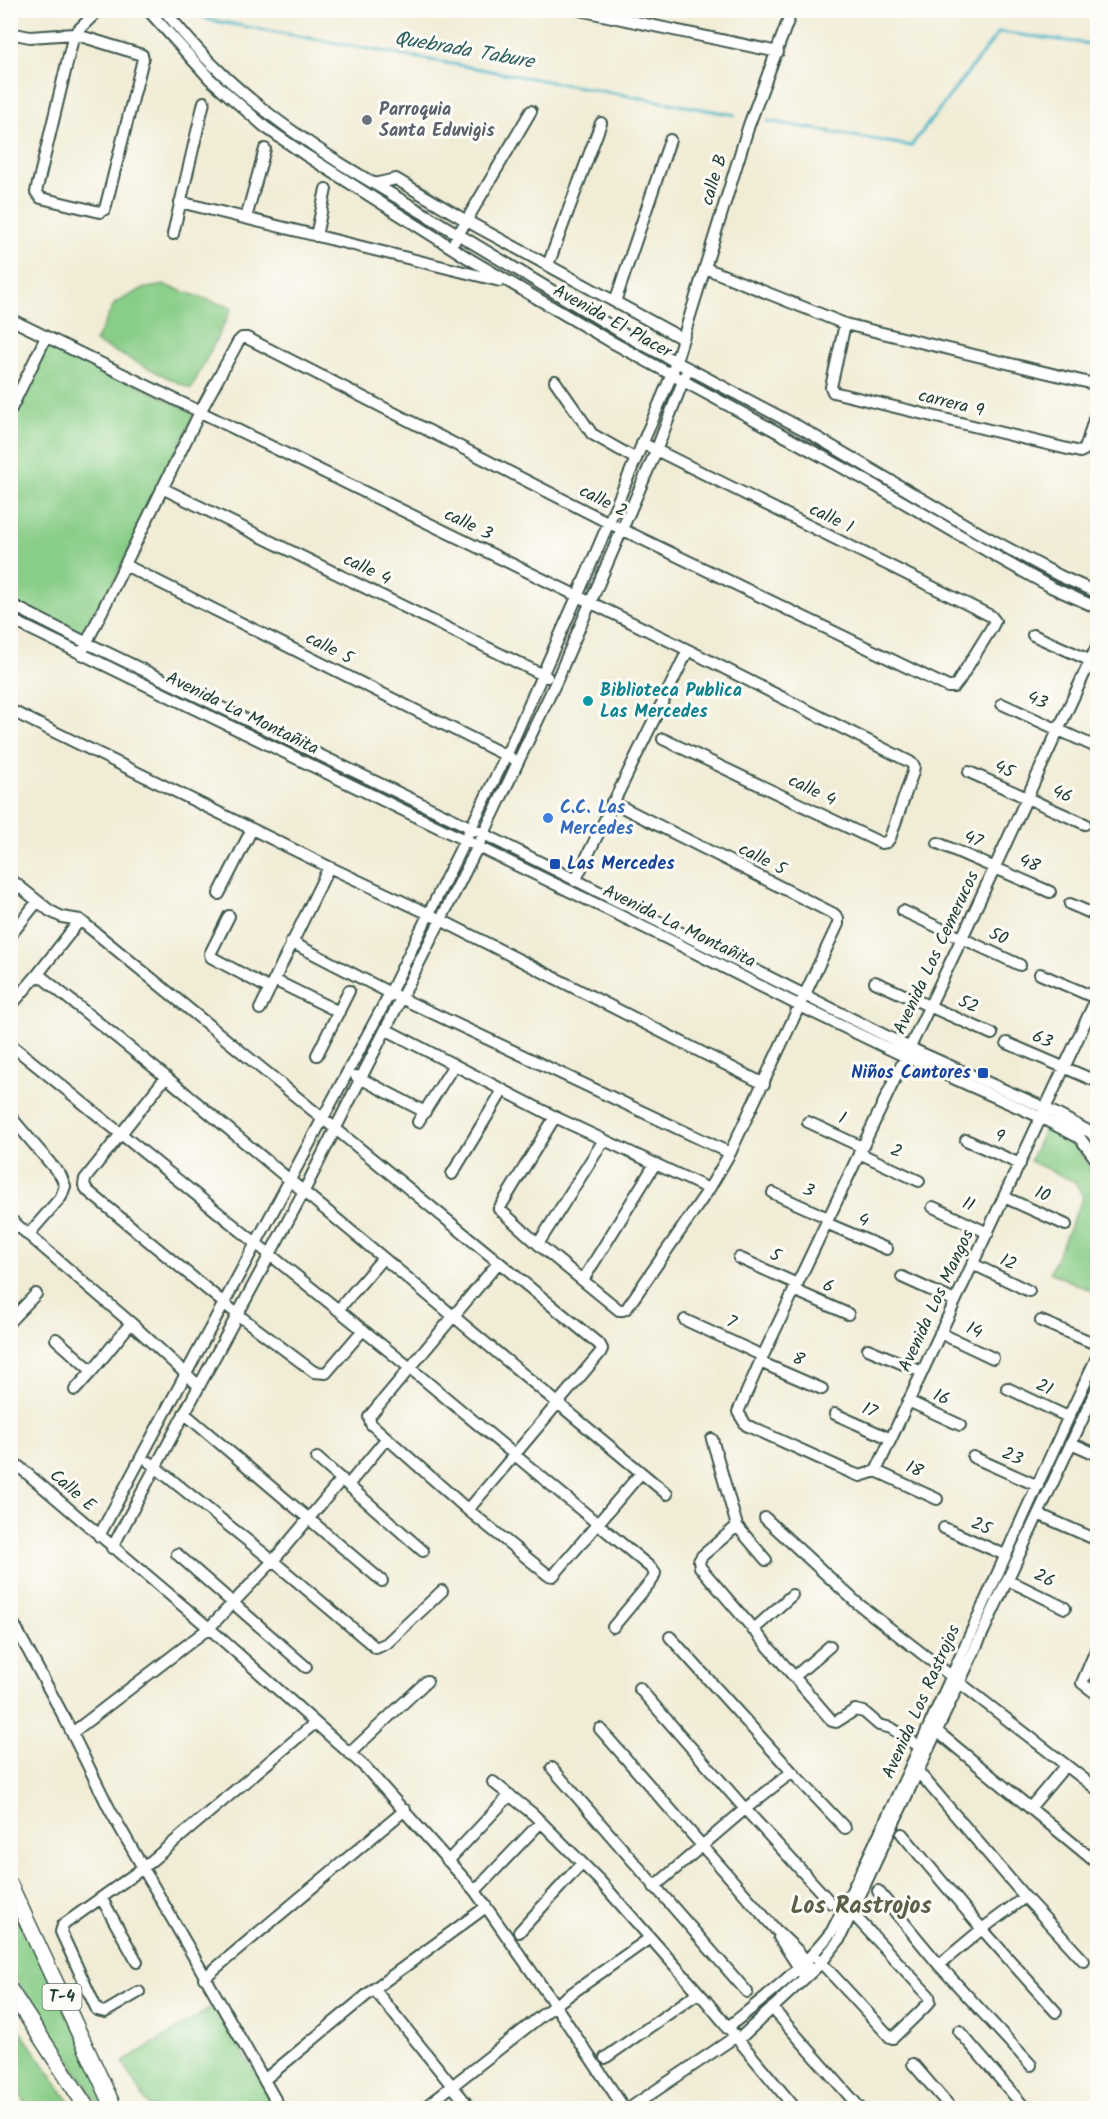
<svg xmlns="http://www.w3.org/2000/svg" width="1108" height="2119" viewBox="0 0 1108 2119" font-family="Kalam,sans-serif">
  <style>
    .green { fill: #89ce88; stroke: #54865e; stroke-width: 1.5 }
    .lines { fill: none; stroke-linecap: round; stroke-linejoin: round }
    .stream { stroke: #49b4c7; stroke-width: 3 }
    .minor-casing { stroke: #3e574c; stroke-width: 14 }
    .highway-casing { stroke: #3e574c; stroke-width: 18 }
    .minor { stroke: #fff; stroke-width: 10 }
    .highway { stroke: #fff; stroke-width: 15 }
    .worship-dot { fill: #6b7280; stroke: #fdfcf7; stroke-width: 2 }
    .culture-dot { fill: #0f9aa8; stroke: #fdfcf7; stroke-width: 2 }
    .shop-dot { fill: #3f7fe0; stroke: #fdfcf7; stroke-width: 2 }
    .transit-dot { fill: #1a4fb4; stroke: #fdfcf7; stroke-width: 2 }
    .labels { text-anchor: middle; dominant-baseline: central; stroke-width: 6; stroke-linejoin: round; paint-order: stroke }
    .shield { fill: #fdfcf7; stroke: #62766e; stroke-width: 1.5 }
    .shield-label { font-size: 16px; font-weight: bold; fill: #1f3d34 }
    .worship-label { font-size: 18px; font-weight: bold; fill: #5b616d; stroke: #fdfcf7; text-anchor: start }
    .street-label { font-size: 18px; fill: #1f3d34; stroke: #fdfcf7 }
    .culture-label { font-size: 18px; font-weight: bold; fill: #0d838f; stroke: #fdfcf7; text-anchor: start }
    .shop-label { font-size: 18px; font-weight: bold; fill: #366cbe; stroke: #fdfcf7; text-anchor: start }
    .transit-label { font-size: 18px; font-weight: bold; fill: #164399; stroke: #fdfcf7; text-anchor: start }
    .water-label { font-size: 20px; font-style: italic; fill: #2c6160; stroke: #fdfcf7 }
    .district-label { font-size: 24px; font-weight: bold; fill: #5c5f47; stroke: #fdfcf7 }
  </style>
  <rect width="100%" height="100%" fill="#fdfcf7"/>
  <filter id="ink" filterUnits="userSpaceOnUse"><feTurbulence type="fractalNoise" baseFrequency=".0167" numOctaves="2"/><feDisplacementMap in="SourceGraphic" scale="12" xChannelSelector="R" yChannelSelector="G"/><feConvolveMatrix kernelMatrix="1 2 1 2 8 2 1 2 1" color-interpolation-filters="sRGB"/></filter>
  <filter id="wash" filterUnits="userSpaceOnUse"><feTurbulence type="fractalNoise" baseFrequency=".008" numOctaves="4" result="noise"/><feDisplacementMap in="SourceGraphic" scale="24" xChannelSelector="R" yChannelSelector="G"/><feGaussianBlur stdDeviation="1.35" result="paint"/><feColorMatrix in="noise" values="0 0 0 0 0 0 0 0 0 0 0 0 0 0 0 0 0 1.4 0 .05"/><feComposite in="paint" operator="in"/></filter>
  <g filter="url(#wash)">
    <rect width="100%" height="100%" fill="#f1ecd5"/>
    <path class="green" d="M164,285L232,308L191,389L95,342L115,303L142,289Z
      M48,341L195,413L86,639L11,600V420Z
      M1045,1128L1074,1141L1097,1182V1293L1050,1272L1083,1197L1075,1182L1030,1161Z
      M10,1896L114,2108H101L11,1971Z
      M213,2007L278,2108H150L123,2062Z
      M11,2018L74,2108H28L11,2077Z"/>
    <g class="lines">
      <path class="stream" d="M190,10L209,20L735,115
        M768,121L911,146L999,32L1098,45"/>
    </g>
  </g>
  <g filter="url(#ink)">
    <g class="lines">
      <g class="minor-casing">
        <path id="minor" d="M148,10L210,79L265,127L304,154L468,258L608,340L860,477L1006,562L1051,587L1098,608
          M164,10C180,29 196,49 214,66C252,104 297,136 343,165L629,337L801,428L983,535L1060,576L1098,593
          M579,10L778,52
          M10,33L30,37L74,34L99,10
          M74,34L139,54L142,55L143,59L105,209L100,212L41,198L36,192Z
          M374,184L396,179L465,220L683,339
          M180,202L500,281
          M246,218L265,149
          M173,234L204,102
          M316,236L326,189
          M455,240L531,111
          M548,265L601,123
          M705,268L845,324L1098,385
          M615,302L670,140
          M10,319L688,650L910,762L914,766L913,772L890,838L887,842L881,843L663,739
          M845,324L831,387L833,392L1080,452L1084,450L1086,446L1098,406
          M555,381L592,434L636,459
          M10,411L46,337
          M162,488L547,677
          M125,565L511,758
          M10,604L87,643L484,834L910,1048L1045,1108L1090,1132L1098,1141
          M10,619L666,938L800,1006L906,1057L1040,1117L1080,1138L1098,1162
          M1033,635L1098,664
          M1098,644L962,938L760,1362L738,1412L746,1425L852,1473L860,1476L876,1471L1098,995
          M81,654L200,412L238,342L242,338H247L609,523L948,687H954L958,682L992,627L995,621L991,616L642,443
          M1002,704L1098,748
          M10,710L329,867L429,914L764,1084
          M969,772L1085,824
          M938,843L1050,892
          M10,879L50,911L62,917L80,920L600,1345L602,1349L600,1353L468,1510
          M575,881L688,650
          M219,894L252,829
          M1070,904L1098,916
          M903,911L1020,965
          M229,916L210,954L211,957L270,989
          M80,920L38,974L166,1077
          M10,936L37,902
          M291,942L390,993L730,1153
          M1040,974L1098,999
          M274,980L339,1012
          M875,982L992,1034
          M10,1007L38,974
          M260,1009L329,867
          M387,1030L555,1117L709,1189
          M1007,1043L1098,1082
          M10,1044L410,1368L651,1568L655,1573L653,1579L613,1627
          M317,1055L349,991
          M356,1076L425,1112
          M10,1116L61,1176L65,1186L61,1197L28,1235
          M555,1117L499,1209L538,1244L619,1310H623L627,1308L709,1189L730,1153L838,924V918L834,914L612,802
          M418,1122L454,1065
          M808,1122L862,1147
          M966,1140L1020,1164
          M859,1153L919,1181
          M452,1174L503,1090
          M773,1193L828,1218
          M1004,1197L1066,1225
          M933,1207L988,1233
          M10,1219L131,1323L199,1386
          M826,1223L887,1249
          M538,1244L604,1140
          M739,1258L797,1284
          M499,1262L373,1412L369,1417L371,1424L468,1510L548,1575L553,1576L641,1473
          M973,1264L1029,1291
          M902,1277L955,1301
          M583,1280L655,1164
          M794,1290L848,1314
          M338,1310L383,1258
          M685,1320L763,1356
          M10,1321L36,1294
          M1041,1321L1098,1345
          M363,1330L326,1373L314,1372L237,1314L88,1191L84,1185L85,1179L166,1077L667,1494
          M940,1333L993,1358
          M56,1339L92,1371L131,1323
          M868,1349L922,1372
          M760,1362L822,1389
          M1007,1388L1068,1417
          M75,1390L92,1371
          M908,1401L960,1425
          M184,1413L382,1581
          M835,1414L891,1439
          M712,1439L737,1526
          M1071,1443L1098,1455
          M973,1457L1038,1486
          M317,1458L423,1551
          M10,1459L209,1628L366,1768L475,1891L555,2005L624,2108
          M149,1462L273,1561L376,1648L387,1643L442,1591
          M876,1471L937,1499
          M348,1485L387,1438
          M1038,1514L1097,1540
          M765,1518L857,1603L1098,1790
          M944,1528L1005,1555
          M99,1536L390,993L506,756L577,597L672,374L749,125L792,10
          M112,1548L304,1191L478,846L556,682L656,451L688,368
          M177,1554L306,1667
          M766,1560L737,1526L702,1556L699,1561L700,1567L832,1721L836,1722L855,1710L864,1712L879,1725L891,1728L925,1750
          M1008,1580L1065,1608
          M10,1617L65,1719L110,1810L280,2108
          M753,1630L792,1595
          M670,1637L792,1772L845,1828
          M1098,1645L1082,1683L1098,1695
          M794,1677L830,1646
          M639,1688L745,1809L831,1903
          M933,1728L1098,1864
          M600,1729L775,1929L798,1951L809,1966
          M72,1733L209,1628L273,1561L342,1479
          M350,1753L427,1681
          M552,1768L747,1992
          M915,1768L1025,1897L1084,1961
          M493,1782L533,1814L600,1881L707,2002L795,2108
          M1030,1808L1066,1765
          M902,1834L982,1929L1056,2012
          M448,1861L510,1795
          M654,1887L745,1809L792,1772
          M475,1891L541,1822
          M878,1891L939,1965L1031,2065
          M102,1899L137,1962
          M519,1932L582,1863
          M779,1937L803,1974
          M817,1958L890,2037L893,2038L927,2005L930,2001L929,1996L852,1913
          M939,1965L982,1929L1025,1897
          M204,1978L405,1810
          M374,1989L470,2108
          M139,1992L105,2012L97,2010L61,1932L63,1925L143,1868L315,1723
          M772,2008L860,2108
          M727,2028C765,1997 802,1970 832,1931C927,1742 1006,1546 1098,1355
          M959,2031L1025,2108
          M738,2040L821,1963L839,1940L1098,1386
          M605,2058L698,1993
          M913,2064L951,2108
          M264,2080L374,1989L486,1907
          M424,2108L555,2005L650,1938
          M630,2108L735,2037"/>
      </g>
      <g class="highway-casing">
        <path id="highway" d="M10,1885L114,2108
          M10,1990L87,2108"/>
      </g>
      <use href="#minor" class="minor"/>
      <use href="#highway" class="highway"/>
    </g>
  </g>
  <circle class="worship-dot" cx="367" cy="120" r="6"/>
  <circle class="culture-dot" cx="588" cy="701" r="6"/>
  <circle class="shop-dot" cx="548" cy="818" r="6"/>
  <g class="transit-dot">
    <rect x="549" y="858" width="12" height="12" rx="3"/>
    <rect x="977" y="1067" width="12" height="12" rx="3"/>
  </g>
  <g class="labels">
    <rect class="shield" x="42.5" y="1984" width="39" height="26" rx="4.5"/>
    <g class="shield-label">
      <text x="62" y="1997">T-4</text>
    </g>
    <g class="worship-label">
      <text x="379" y="110">Parroquia<tspan x="379" dy="21">Santa Eduvigis</tspan></text>
    </g>
    <g class="street-label">
      <text transform="translate(715 180) rotate(-73)">calle B</text>
      <text transform="translate(612 322) rotate(29)">Avenida El Placer</text>
      <text transform="translate(951 404) rotate(14)">carrera 9</text>
      <text transform="translate(603 502) rotate(27)">calle 2</text>
      <text transform="translate(831 519) rotate(26)">calle 1</text>
      <text transform="translate(468 525) rotate(26)">calle 3</text>
      <text transform="translate(367 570) rotate(26)">calle 4</text>
      <text transform="translate(329 649) rotate(27)">calle 5</text>
      <text transform="translate(1037 701) rotate(24)">43</text>
      <text transform="translate(242 714) rotate(26)">Avenida La Montañita</text>
      <text transform="translate(1004 770) rotate(24)">45</text>
      <text transform="translate(812 791) rotate(26)">calle 4</text>
      <text transform="translate(1062 795) rotate(24)">46</text>
      <text transform="translate(973 840) rotate(22)">47</text>
      <text transform="translate(762 860) rotate(27)">calle 5</text>
      <text transform="translate(1029 864) rotate(24)">48</text>
      <text transform="translate(679 927) rotate(26)">Avenida La Montañita</text>
      <text transform="translate(998 937) rotate(25)">50</text>
      <text transform="translate(937 953) rotate(-65)">Avenida Los Cemerucos</text>
      <text transform="translate(968 1005) rotate(24)">52</text>
      <text transform="translate(1042 1040) rotate(24)">63</text>
      <text transform="translate(842 1119) rotate(24)">1</text>
      <text transform="translate(999 1137) rotate(24)">9</text>
      <text transform="translate(896 1152) rotate(25)">2</text>
      <text transform="translate(808 1191) rotate(25)">3</text>
      <text transform="translate(1042 1195) rotate(24)">10</text>
      <text transform="translate(968 1205) rotate(25)">11</text>
      <text transform="translate(863 1221) rotate(24)">4</text>
      <text transform="translate(775 1256) rotate(24)">5</text>
      <text transform="translate(1008 1263) rotate(26)">12</text>
      <text transform="translate(828 1287) rotate(24)">6</text>
      <text transform="translate(937 1301) rotate(-65)">Avenida Los Mangos</text>
      <text transform="translate(731 1323) rotate(25)">7</text>
      <text transform="translate(974 1331) rotate(25)">14</text>
      <text transform="translate(798 1360) rotate(23)">8</text>
      <text transform="translate(1044 1388) rotate(26)">21</text>
      <text transform="translate(941 1398) rotate(25)">16</text>
      <text transform="translate(869 1411) rotate(25)">17</text>
      <text transform="translate(1012 1457) rotate(24)">23</text>
      <text transform="translate(914 1470) rotate(25)">18</text>
      <text transform="translate(72 1491) rotate(41)">Calle E</text>
      <text transform="translate(981 1527) rotate(24)">25</text>
      <text transform="translate(1044 1579) rotate(27)">26</text>
      <text transform="translate(922 1702) rotate(-66)">Avenida Los Rastrojos</text>
    </g>
    <g class="culture-label">
      <text x="600" y="691">Biblioteca Publica<tspan x="600" dy="21">Las Mercedes</tspan></text>
    </g>
    <g class="shop-label">
      <text x="560" y="808">C.C. Las<tspan x="560" dy="21">Mercedes</tspan></text>
    </g>
    <g class="transit-label">
      <text x="567" y="864">Las Mercedes</text>
      <text x="971" y="1073" text-anchor="end">Niños Cantores</text>
    </g>
    <g class="water-label">
      <text transform="translate(464 51) rotate(10)">Quebrada Tabure</text>
    </g>
    <g class="district-label">
      <text x="861" y="1906">Los Rastrojos</text>
    </g>
  </g>
  <rect width="1108" height="2119" fill="none" stroke="#fdfcf7" stroke-width="36"/>
</svg>
